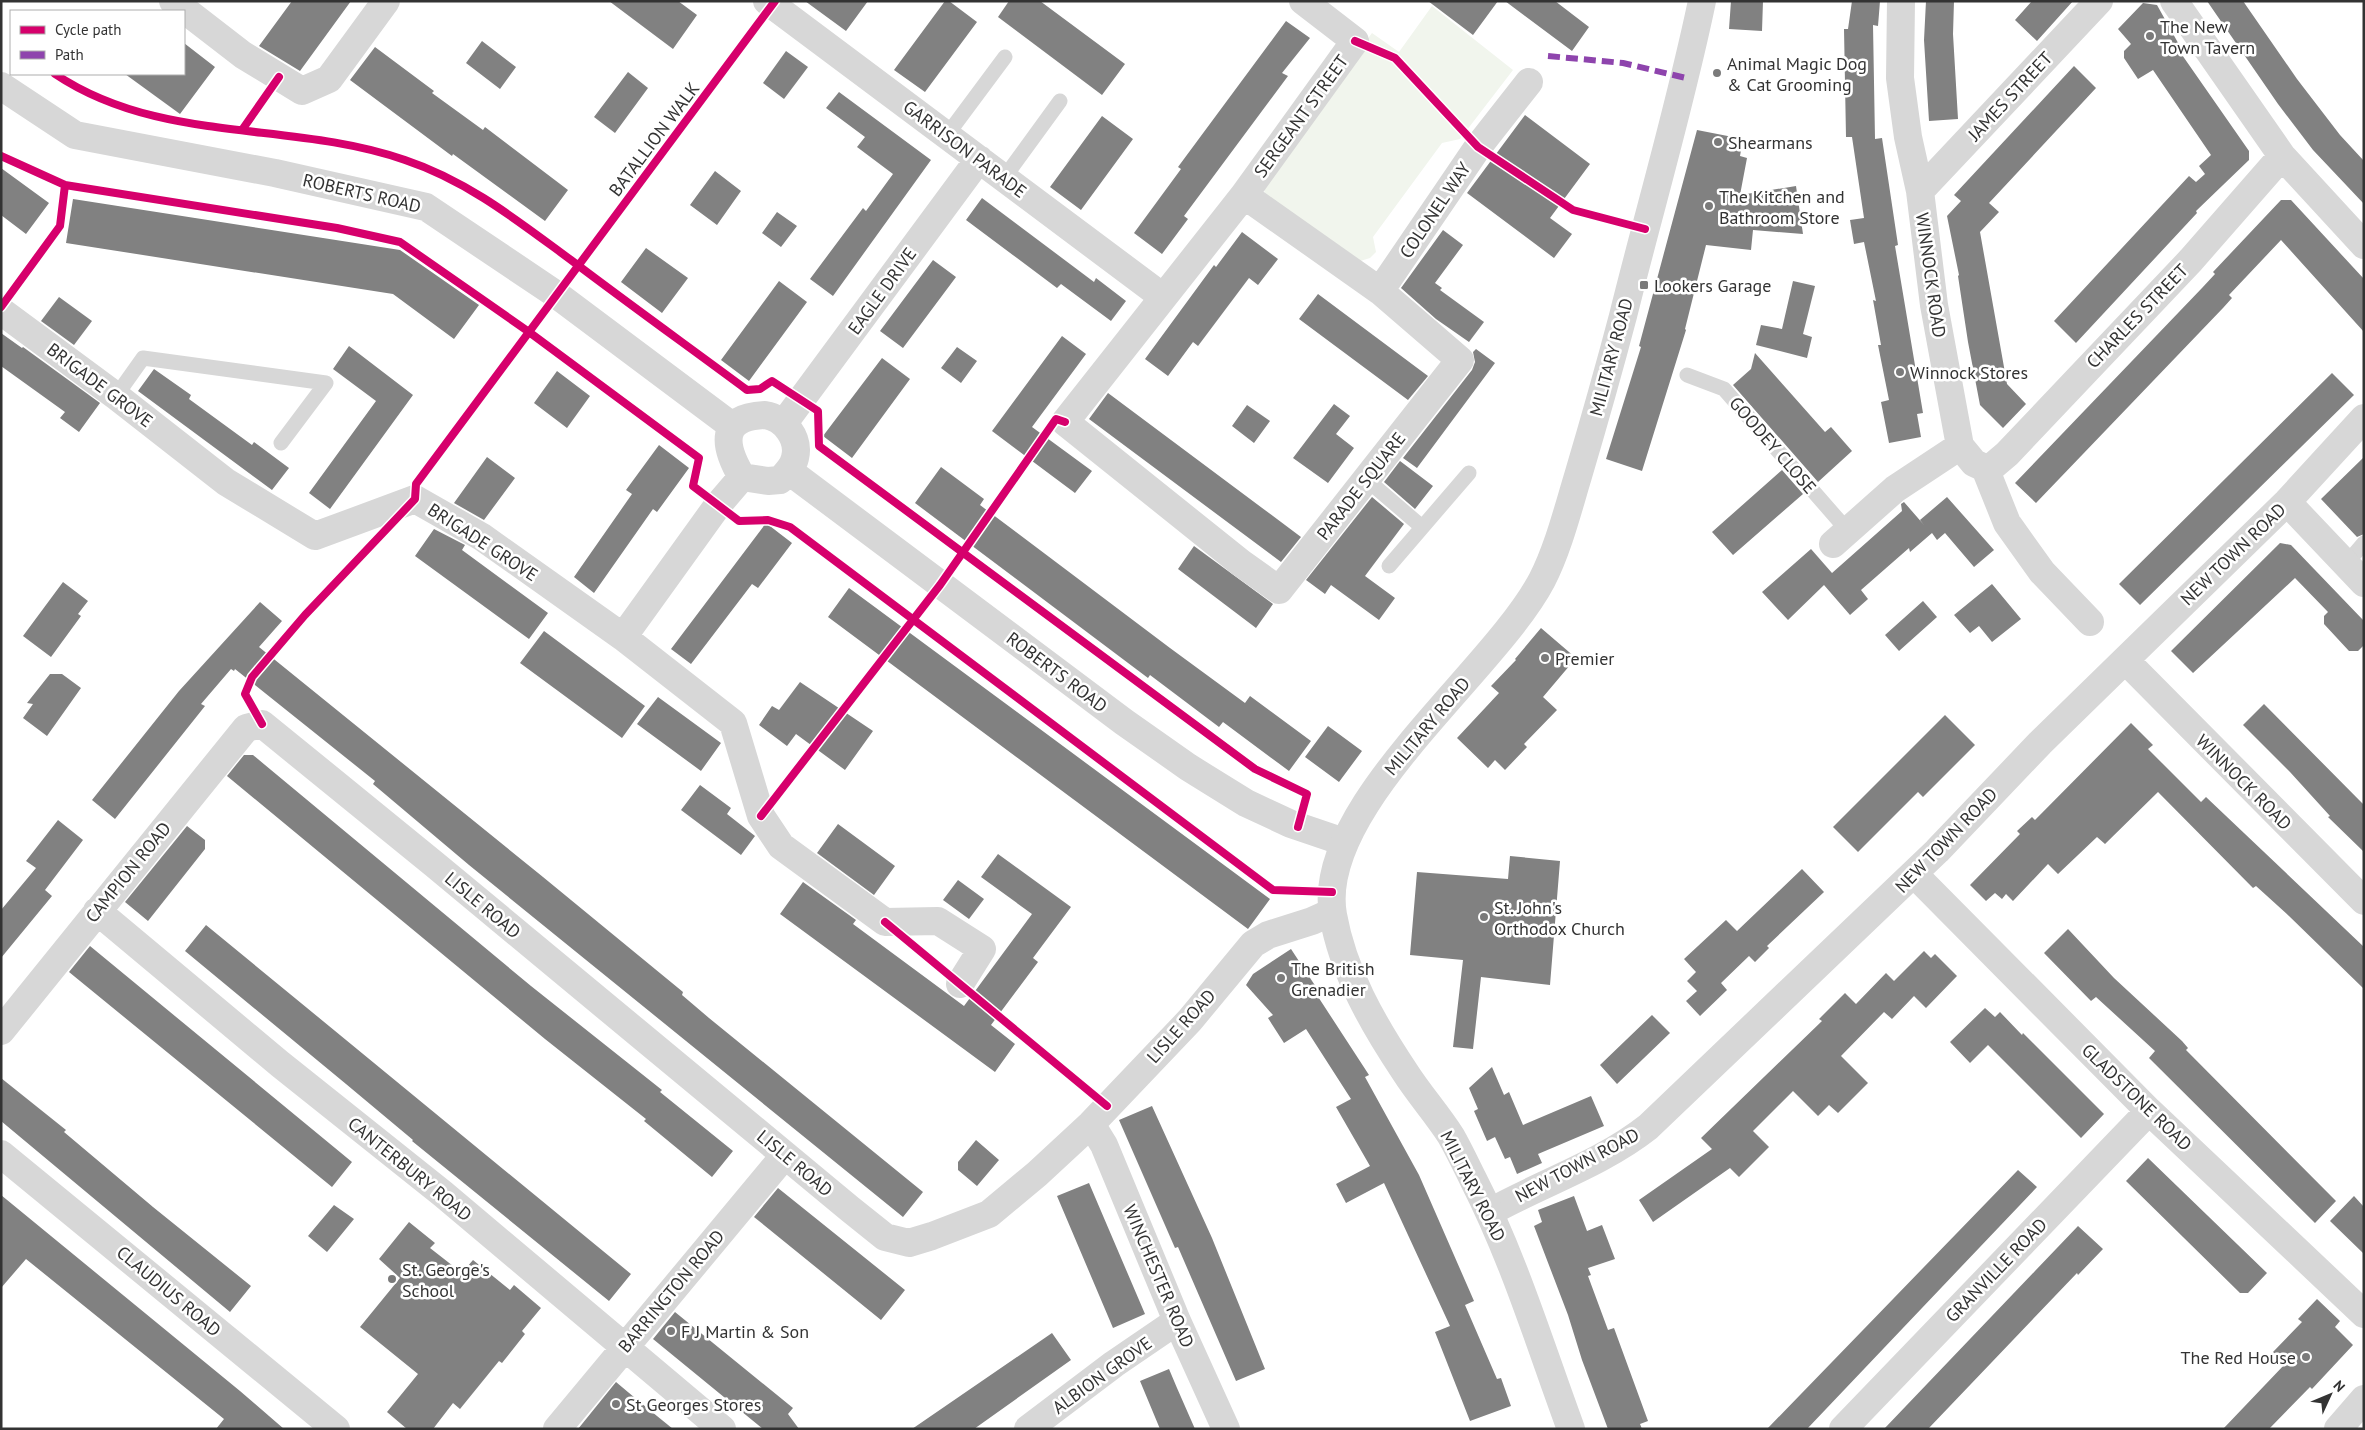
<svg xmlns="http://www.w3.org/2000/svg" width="2365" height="1430" viewBox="0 0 2365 1430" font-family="'PT Sans',sans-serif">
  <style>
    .green { fill: #f1f5ed }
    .building { fill: #818181 }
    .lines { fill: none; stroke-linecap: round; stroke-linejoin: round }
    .service { stroke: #d7d7d7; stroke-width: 15 }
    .minor { stroke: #d7d7d7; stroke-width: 28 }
    .tertiary { stroke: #d7d7d7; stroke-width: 28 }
    .quiet { stroke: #8e44ad; stroke-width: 6; stroke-dasharray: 12 6; stroke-linecap: butt }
    .cycleway-casing { stroke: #fff; stroke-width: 11 }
    .cycleway { stroke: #d6006c; stroke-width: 8 }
    .poi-dot { fill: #7a7a7a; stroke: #fff; stroke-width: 2 }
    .labels { text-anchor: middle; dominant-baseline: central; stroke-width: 5; stroke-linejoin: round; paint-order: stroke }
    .poi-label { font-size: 18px; fill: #333; stroke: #fff; text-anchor: start }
    .street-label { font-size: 18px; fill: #333; stroke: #fff }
  </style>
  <rect width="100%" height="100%" fill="#fff"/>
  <path class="green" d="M1432,6L1513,70L1460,139L1442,143L1373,237L1376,252L1370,258L1354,263L1265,197L1263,179L1372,33L1399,52Z"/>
  <path class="building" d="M292,1H351L300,71L259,46Z
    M609,1H678L697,15L673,49Z
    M805,1H868L846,31Z
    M945,1H949L977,22L925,92L894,70Z
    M1009,1H1040L1125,64L1102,95L998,17Z
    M1428,1H1498L1473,35Z
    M1505,1H1555L1589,27L1572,51Z
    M1731,1H1763L1762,31L1729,29Z
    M1852,1H1880L1878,26L1873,25L1875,139L1882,138L1898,245L1895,246L1923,413L1917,414L1921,437L1889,443L1881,402L1889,400L1878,345H1881L1873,300L1876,301L1864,242L1854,244L1850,220L1864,218L1852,137H1846L1844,29H1848Z
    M1926,1H1954L1953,34L1958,119L1929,121L1924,40Z
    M2032,1H2073L2037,41L2015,20Z
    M2207,1H2243L2297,79L2340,135L2364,161V204L2313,150L2278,104Z
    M2143,3L2157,5L2182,50L2180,52L2249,151V160L2196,211L2197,213L2076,343L2054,321L2189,176L2196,182L2205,174L2199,166L2211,155L2153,70L2138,79L2124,58V51L2131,44L2118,29Z
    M1286,21L1310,38L1282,73L1288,76L1184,216L1188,219L1162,254L1134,233L1181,169L1178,167Z
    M482,41L516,67L500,89L466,63Z
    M184,43L215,67L180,114L125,74H184Z
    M375,47L434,91L432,93L483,130L485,127L568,190L545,221L453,154L452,156L350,80Z
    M786,51L808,67L784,99L763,83Z
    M2074,66L2096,88L1989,203L1999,212L1980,232L2007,384L2026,404L2003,428L1980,405L1968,342L1958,276L1959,275L1947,216L1961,201L1954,195Z
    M628,72L648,88L615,133L594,117Z
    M839,92L931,160L833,296L810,279L863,208L866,211L893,174L857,147L865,137L826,108Z
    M1525,115L1590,164L1550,218L1572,234L1554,258L1467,193Z
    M1102,116L1133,139L1081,210L1050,187Z
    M1697,130L1743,139L1740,156L1747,158L1740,195L1796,186L1803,234L1753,230L1751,250L1706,245L1685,329L1686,330L1642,471L1606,459L1641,347L1639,346Z
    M1,168L49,203L26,234L1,215Z
    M715,171L741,191L717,225L690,205Z
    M982,198L1094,282L1096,278L1126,301L1111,321L1061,284L1057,288L966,220Z
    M73,199L400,250L479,305L454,339L393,294L66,243Z
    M2281,200H2291L2364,279V332L2281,240L2229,295L2232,298L2223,308L2036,503L2015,483L2202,288L2215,274L2213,272Z
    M777,212L797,226L781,247L762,233Z
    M1443,230L1463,245L1435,283L1442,288L1440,290L1484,322L1469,342L1436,319L1401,288Z
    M1242,232L1278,259L1258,285L1249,278L1198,346L1193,342L1168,376L1145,359L1214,265L1216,267Z
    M646,248L688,278L662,313L621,282Z
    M933,260L956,277L903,348L880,331Z
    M779,281L807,302L749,381L721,360Z
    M1793,281L1815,286L1803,334L1812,337L1807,358L1756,345L1761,325L1782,329Z
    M1318,294L1428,376L1408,400L1299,319Z
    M59,297L92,321L74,345L41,321Z
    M1,333L22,348L23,347L100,403L79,432L60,418L65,412L1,366Z
    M1062,336L1086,354L1032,427L1092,471L1075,493L992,431Z
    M349,346L413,395L330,509L309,493L376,401L333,369Z
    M957,347L977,361L961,383L941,368Z
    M1476,349L1495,363L1417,468L1403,458L1472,370L1475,362L1473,352Z
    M1755,353L1825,432L1831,427L1852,451L1818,482L1733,385L1751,369Z
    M882,358L910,379L852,458L823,436Z
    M154,369L191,395L189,399L252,445L254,442L289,468L272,490L138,391Z
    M557,371L590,396L567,428L534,403Z
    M2332,373L2354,395L2140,605L2119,584Z
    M1108,393L1301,537L1281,562L1089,419Z
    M1334,404L1350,416L1336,434L1354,448L1328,483L1293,458Z
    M1247,405L1270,421L1254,443L1232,426Z
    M659,445L689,468L657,512L653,509L594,593L574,577L632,494L626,490Z
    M487,457L515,478L484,520L454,503Z
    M2364,457V534L2357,537L2321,499Z
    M1400,461L1433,486L1415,509L1384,482Z
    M941,467L984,499L980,505L1170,648L1245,703L1250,696L1311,741L1289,771L1223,722L1219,727L1150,675L1148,678L915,503Z
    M1782,470L1803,494L1733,555L1712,532Z
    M1372,497L1404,524L1365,576L1395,598L1379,620L1331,585L1325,594L1306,580Z
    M1947,497L1994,550L1974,567L1945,533L1937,540L1932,533L1910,552L1909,548L1861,590L1868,599L1850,615L1824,585L1788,620L1762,592L1811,549L1832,573L1902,511L1901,504L1904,502L1924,525L1920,520Z
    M766,523L792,543L758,588L752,584L691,664L671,649Z
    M434,529L465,545L462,550L548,613L529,639L415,556Z
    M2280,543L2291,545L2364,621V645L2358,651H2349L2324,624V616L2328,612L2295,578L2193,673L2171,651Z
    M1194,546L1273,604L1256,628L1178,569Z
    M63,582L88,601L78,614L81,616L51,657L23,636Z
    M1992,584L2021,619L1992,642L1979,626L1970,633L1954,615Z
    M849,588L1270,899L1248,929L828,617Z
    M1923,601L1937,617L1899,651L1885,635Z
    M260,602L282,621L259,647L543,877L683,992L682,995L709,1018L923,1192L903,1217L469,865L373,784L375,781L235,669L234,671L231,669L201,704L205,706L115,819L92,800L179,691Z
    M1541,628L1576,658L1543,697L1557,710L1524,744L1527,747L1505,770L1495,760L1488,768L1457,738L1499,693L1491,686L1516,660L1515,659Z
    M544,631L645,706L622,738L520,663Z
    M50,674H62L81,688L47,736L23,718L33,704L27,703Z
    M800,682L873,731L845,770L796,734L787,746L759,725L772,706L779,710Z
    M658,697L721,743L701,771L637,724Z
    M2264,704L2364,805V852L2328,817L2330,816L2290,772L2243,725Z
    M1945,715L1975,745L1923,797L1918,792L1858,852L1833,827Z
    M2131,723L2153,745L2148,749L2201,802L2206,797L2364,947V989L2289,916L2256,886L2253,888L2158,792L2105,844L2097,837L2058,874L2048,864L2013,901L2006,894L2002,899L1995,893L1986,901L1970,885L2020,834L2017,831L2032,817L2035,820Z
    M1328,726L1362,751L1339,782L1305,757Z
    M244,755H253L531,986L662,1090L660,1092L733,1151L712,1177L644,1121L646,1119L545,1039L227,776Z
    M700,785L731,808L727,814L755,836L741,855L681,810Z
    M58,820L83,840L45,890L52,896L1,958V910L36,868L26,861Z
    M838,824L895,866L874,895L817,853Z
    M187,826L205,840V849L148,921L125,902Z
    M998,854L1071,907L1033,958L1038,962L991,1025L1015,1044L995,1072L780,914L803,882L856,920L853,924L964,1006L1032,914L981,877Z
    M1510,856L1560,861L1550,985L1481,977L1473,1049L1453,1047L1463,960L1410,955L1417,872L1508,879Z
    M1802,869L1824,892L1767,946L1769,948L1755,962L1749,956L1721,983L1727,990L1700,1016L1686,1001L1697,991L1687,981L1696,972L1684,959L1726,920L1737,931Z
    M958,880L984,899L969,919L943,900Z
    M206,925L631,1274L609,1301L412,1141L413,1140L346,1084L185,951Z
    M2068,929L2114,978L2182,1041L2188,1048L2186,1050L2336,1201L2315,1223L2149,1058L2155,1051L2096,997L2091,1001L2044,953Z
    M90,946L352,1162L332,1187L69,972Z
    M1291,949L1316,987L1313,989L1369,1075L1365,1077L1419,1175L1474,1301L1465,1305L1497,1379L1501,1378L1511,1406L1470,1421L1435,1332L1450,1326L1384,1183L1346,1203L1336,1184L1370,1166L1336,1107L1351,1099L1306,1029L1284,1043L1268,1018L1273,1015L1246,985L1253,974Z
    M1924,951L1931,958L1935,954L1957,976L1926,1008L1914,996L1892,1019L1884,1012L1841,1056L1868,1083L1838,1113L1829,1105L1818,1116L1793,1091L1753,1131L1769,1147L1739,1177L1730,1168L1653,1222L1639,1200L1712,1149L1701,1138L1822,1021L1819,1019L1845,993L1856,1004L1886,973L1894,981Z
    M1985,1008L1995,1017L2000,1012L2022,1035L2023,1033L2104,1114L2081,1138L1988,1045L1970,1063L1950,1042Z
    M1652,1015L1670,1033L1617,1084L1600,1065Z
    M1492,1067L1504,1095L1509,1092L1523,1125L1591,1096L1604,1126L1538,1154L1542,1163L1517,1174L1510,1157L1505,1159L1495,1137L1487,1141L1474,1111L1478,1109L1469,1088Z
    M1,1078L66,1130L64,1132L153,1207L251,1286L230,1312L1,1121Z
    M1152,1106L1212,1238L1265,1369L1236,1381L1178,1247L1175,1248L1119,1120Z
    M976,1140L999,1160L977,1186L958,1170V1162Z
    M2148,1158L2267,1273L2248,1293H2240L2126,1181Z
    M2018,1170L2037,1187L1807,1429H1767Z
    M1089,1183L1145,1314L1113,1328L1057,1196Z
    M778,1188L905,1290L881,1320L754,1217Z
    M1,1195L240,1391L284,1429H216L224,1419L26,1259L1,1288Z
    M1574,1196L1587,1231L1602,1225L1615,1259L1588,1268L1591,1275L1588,1276L1608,1330L1614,1328L1648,1421L1640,1424L1642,1429H1608L1582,1360L1568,1315L1534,1226L1542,1222L1538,1210Z
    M2354,1196L2364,1207V1254L2330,1221Z
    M334,1205L354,1219L327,1252L308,1236Z
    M409,1222L435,1243L430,1248L462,1273L473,1260L510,1290L514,1285L541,1308L522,1331L525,1334L502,1363L499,1361L460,1409L453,1403L433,1429H407L387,1412L418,1374L360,1327L400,1278L379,1259Z
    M2078,1226L2103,1249L2078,1275L2077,1273L1928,1429H1884Z
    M2317,1299L2340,1321L2335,1327L2353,1345L2312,1389L2310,1387L2269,1429H2223L2285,1364L2273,1352L2302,1322L2298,1319Z
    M675,1312L793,1408L788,1414L799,1429H763L653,1339Z
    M1052,1333L1071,1360L974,1429H912Z
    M1169,1369L1177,1388L1195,1429H1160L1140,1381Z
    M616,1382L641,1403L673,1429H578Z"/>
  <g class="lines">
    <path class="service" d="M947,135L1005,57
      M1004,178L1060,101
      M1687,375L1724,389L1848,531
      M116,396L143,358L326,383L281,443
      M1366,479L1422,527
      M2346,564L2364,543
      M1389,566L1469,473"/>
    <path class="minor" d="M173,1L243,55L302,91L329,79L386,1
      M767,1L1163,297
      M1901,1L1900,78L1908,137L1920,191L1934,305L1960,446L1974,463L1985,468L2007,523L2042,572L2090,622
      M2174,1L2282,156L2364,245
      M1,86L75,135L275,173L426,207L557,295L732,426
      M1920,191L2099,1
      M1244,195L1380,291L1460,360L1279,590L1241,563L1065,422L1244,195L1355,41L1303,1
      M1380,291L1478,147L1529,82
      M1,311L116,396L226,482L315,536L415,499L482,537L623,637L718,505L742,477
      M765,415C784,418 800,438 795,458C793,467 786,474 780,480L768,481L742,477C723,445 719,417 765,415Z
      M784,423L979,159
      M1985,468L1994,465L2007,454L2191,260L2282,156
      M789,471L1124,722L1188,767L1246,803L1291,824L1344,842
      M2287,502L2364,583
      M1833,544L1895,489L1960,446
      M623,637L733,723L761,816L781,846L885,922L938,921L982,949L960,984
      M2126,661L2364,901
      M1914,874L2149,1111L2364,1314
      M97,911L280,1064L443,1194L722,1429
      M1,1031L246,728L262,724L434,864L850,1209L885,1237L909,1243L932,1236L989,1214L1037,1174L1091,1124L1190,1020L1253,944L1268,935L1312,921L1332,912
      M1091,1124L1104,1145L1177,1321L1226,1429
      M1,1154L336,1429
      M1490,1212C1542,1183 1601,1164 1648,1127L1937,851L2040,743L2287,502L2364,418
      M557,1429L785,1155
      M1028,1429L1114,1364L1177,1321
      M1843,1429L2149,1111"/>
    <path class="tertiary" d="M1571,1429C1540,1345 1514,1259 1473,1179C1466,1165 1459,1150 1451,1136C1437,1114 1419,1094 1405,1072C1373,1024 1343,972 1333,915C1314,807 1493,673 1542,580C1558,549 1568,509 1578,476C1594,422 1609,369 1623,316C1649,211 1680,107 1702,1
      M2338,1429L2364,1399"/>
    <path class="quiet" d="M1548,56L1623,63L1686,78"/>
    <g class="cycleway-casing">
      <path id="cycleway" d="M1355,41L1395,58L1478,147L1573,210L1645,229
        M55,74C161,145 290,120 405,160C468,181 518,221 571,260C629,304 689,347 747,390L760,389L772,381L818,411L819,446L1255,769L1307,794L1298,827
        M242,130L279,77
        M1,156L65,185L337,228L400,242L529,332L699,458L693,486L739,521L768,520L790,527L1273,890L1332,892
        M1,307L60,226L65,185
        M262,724L245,694L252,677L305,615L415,499L416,484L775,1
        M761,816L940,585L1056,419L1065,422
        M885,922L1107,1106"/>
    </g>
    <use href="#cycleway" class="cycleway"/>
  </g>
  <g class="poi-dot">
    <circle cx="2150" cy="36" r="5"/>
    <circle cx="1717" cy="73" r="5"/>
    <circle cx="1718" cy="142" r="5"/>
    <circle cx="1709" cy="206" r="5"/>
    <rect x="1639" y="280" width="10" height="10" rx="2.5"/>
    <circle cx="1900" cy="372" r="5"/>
    <circle cx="1545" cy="658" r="5"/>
    <circle cx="1484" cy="917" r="5"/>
    <circle cx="1281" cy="978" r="5"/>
    <circle cx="392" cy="1279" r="5"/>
    <circle cx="671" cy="1331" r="5"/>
    <circle cx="2306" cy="1357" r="5"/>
    <circle cx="616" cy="1404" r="5"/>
  </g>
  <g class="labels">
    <g class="poi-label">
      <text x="2160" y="26">The New<tspan x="2160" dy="21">Town Tavern</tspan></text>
      <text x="1727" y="63">Animal Magic Dog<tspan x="1727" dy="21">&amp; Cat Grooming</tspan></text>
      <text x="1728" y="142">Shearmans</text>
      <text x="1719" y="196">The Kitchen and<tspan x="1719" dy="21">Bathroom Store</tspan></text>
      <text x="1654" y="285">Lookers Garage</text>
      <text x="1910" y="372">Winnock Stores</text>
      <text x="1555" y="658">Premier</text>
      <text x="1494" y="907">St. John's<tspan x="1494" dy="21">Orthodox Church</tspan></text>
      <text x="1291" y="968">The British<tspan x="1291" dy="21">Grenadier</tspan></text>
      <text x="402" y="1269">St. George's<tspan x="402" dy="21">School</tspan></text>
      <text x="681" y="1331">F J Martin &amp; Son</text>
      <text x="2296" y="1357" text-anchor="end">The Red House</text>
      <text x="626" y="1404">St Georges Stores</text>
    </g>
    <g class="street-label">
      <text transform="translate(2010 96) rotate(-47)">JAMES STREET</text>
      <text transform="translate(1301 116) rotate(-54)">SERGEANT STREET</text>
      <text transform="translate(654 139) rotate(-53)">BATALLION WALK</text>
      <text transform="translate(965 149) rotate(37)">GARRISON PARADE</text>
      <text transform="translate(362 193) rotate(13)">ROBERTS ROAD</text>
      <text transform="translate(1435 210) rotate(-56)">COLONEL WAY</text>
      <text transform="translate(1931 275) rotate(82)">WINNOCK ROAD</text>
      <text transform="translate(882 291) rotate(-54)">EAGLE DRIVE</text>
      <text transform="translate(2137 316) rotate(-46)">CHARLES STREET</text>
      <text transform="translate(1611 357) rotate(-75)">MILITARY ROAD</text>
      <text transform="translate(100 385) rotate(37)">BRIGADE GROVE</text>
      <text transform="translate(1773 445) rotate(49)">GOODEY CLOSE</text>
      <text transform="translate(1361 486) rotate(-52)">PARADE SQUARE</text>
      <text transform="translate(483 542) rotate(33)">BRIGADE GROVE</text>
      <text transform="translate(2233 554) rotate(-44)">NEW TOWN ROAD</text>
      <text transform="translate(1057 672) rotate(37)">ROBERTS ROAD</text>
      <text transform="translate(1427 726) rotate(-50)">MILITARY ROAD</text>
      <text transform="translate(2244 782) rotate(45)">WINNOCK ROAD</text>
      <text transform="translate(1946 840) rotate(-46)">NEW TOWN ROAD</text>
      <text transform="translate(128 872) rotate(-51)">CAMPION ROAD</text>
      <text transform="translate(483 905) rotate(40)">LISLE ROAD</text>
      <text transform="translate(1181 1026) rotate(-48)">LISLE ROAD</text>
      <text transform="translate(2137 1097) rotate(44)">GLADSTONE ROAD</text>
      <text transform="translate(795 1163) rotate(40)">LISLE ROAD</text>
      <text transform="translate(1577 1165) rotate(-28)">NEW TOWN ROAD</text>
      <text transform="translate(410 1169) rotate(39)">CANTERBURY ROAD</text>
      <text transform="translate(1473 1186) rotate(63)">MILITARY ROAD</text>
      <text transform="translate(1996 1270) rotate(-46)">GRANVILLE ROAD</text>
      <text transform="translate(1159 1276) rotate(67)">WINCHESTER ROAD</text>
      <text transform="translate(169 1291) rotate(40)">CLAUDIUS ROAD</text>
      <text transform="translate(671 1291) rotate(-50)">BARRINGTON ROAD</text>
      <text transform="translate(1102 1375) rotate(-36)">ALBION GROVE</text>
    </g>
  </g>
  <rect width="2365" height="1430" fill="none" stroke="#333333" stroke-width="5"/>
  <rect x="10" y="10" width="175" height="65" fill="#ffffff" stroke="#adadad"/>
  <rect x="20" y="26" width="25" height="8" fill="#d6006c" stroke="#adadad"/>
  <text x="55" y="35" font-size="15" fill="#333333">Cycle path</text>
  <rect x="20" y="51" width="25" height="8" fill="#8e44ad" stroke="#adadad"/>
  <text x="55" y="60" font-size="15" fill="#333333">Path</text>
  <g transform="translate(2330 1395) rotate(46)" stroke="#ffffff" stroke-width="4" paint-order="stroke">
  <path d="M0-4L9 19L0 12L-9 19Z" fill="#333333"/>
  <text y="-8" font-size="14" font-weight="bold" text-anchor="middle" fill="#333333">N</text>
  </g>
</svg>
